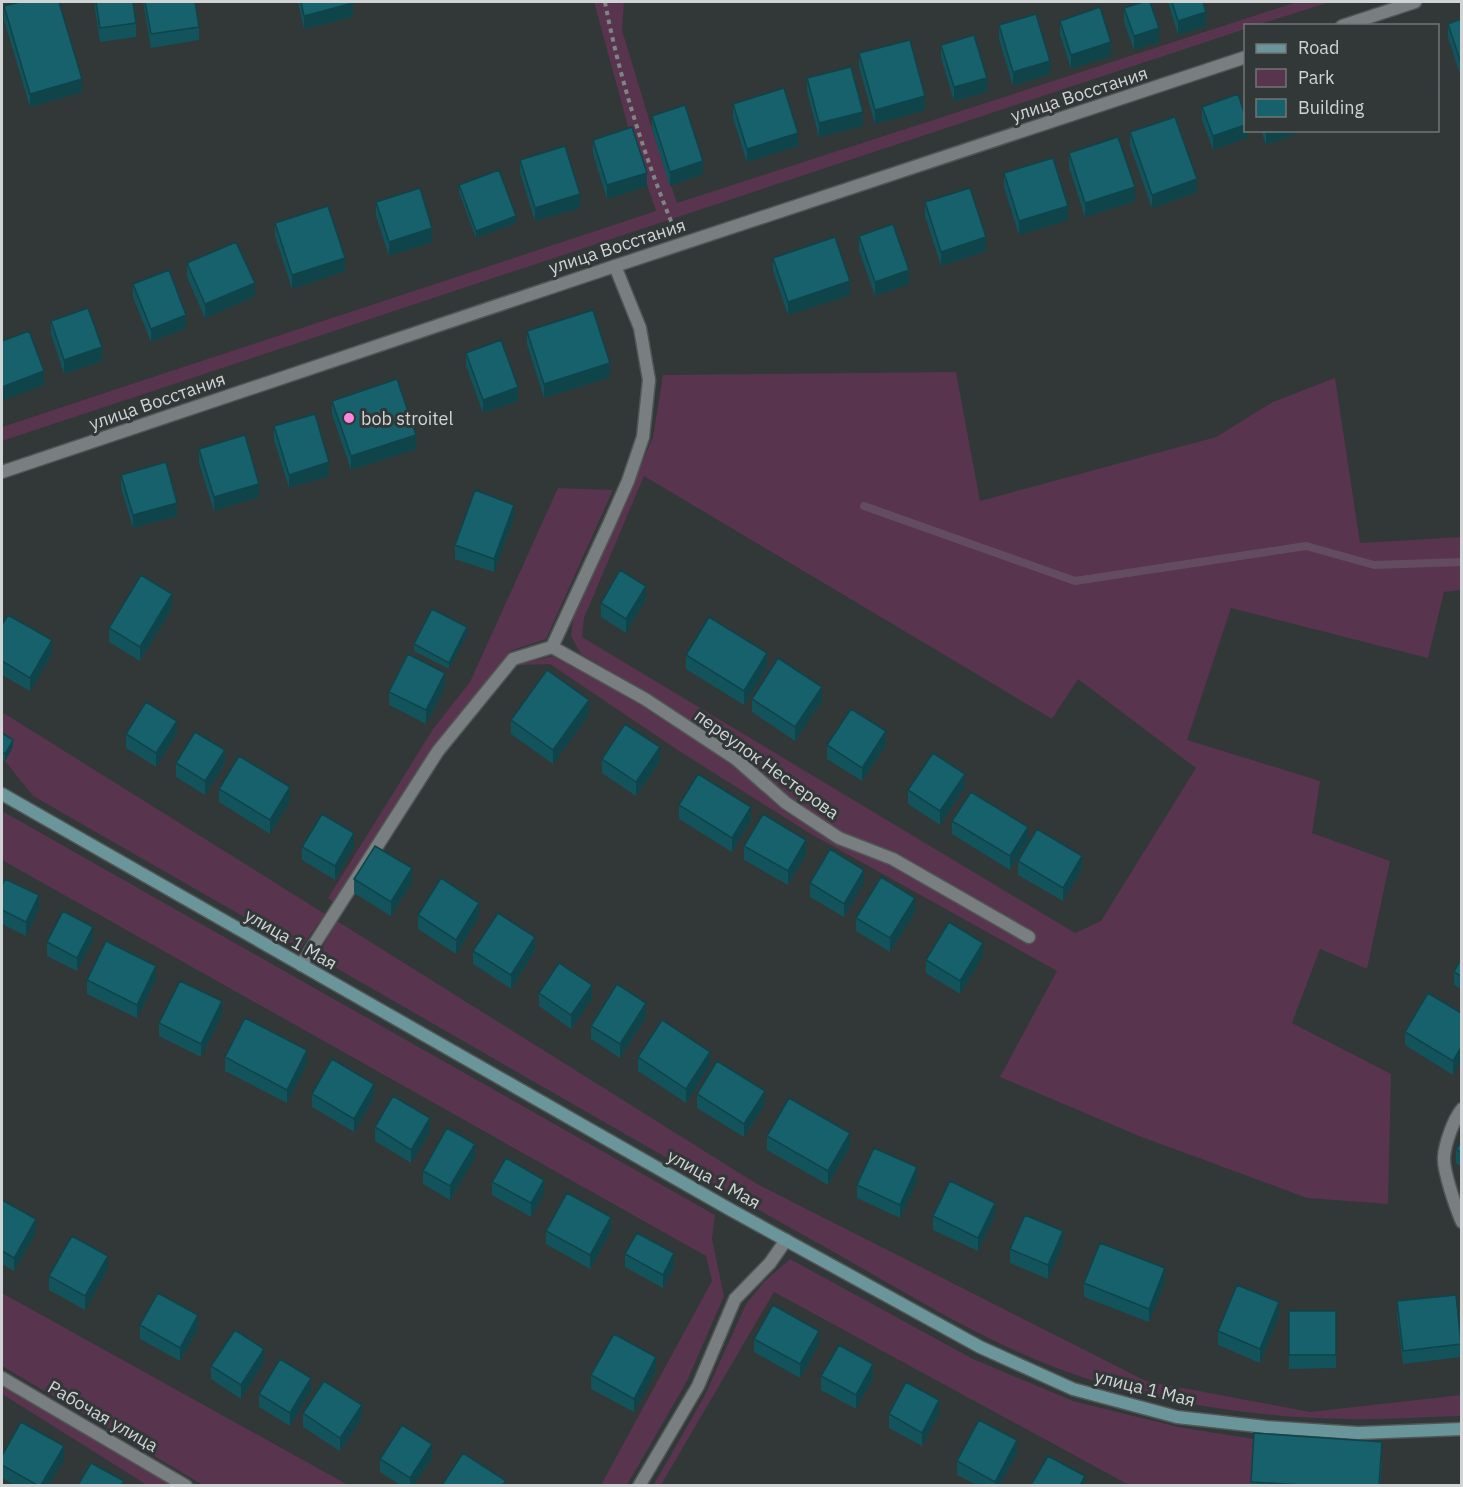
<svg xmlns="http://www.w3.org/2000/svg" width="1463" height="1487" viewBox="0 0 1463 1487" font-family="'IBM Plex Sans',sans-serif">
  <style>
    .green { fill: #58344e; fill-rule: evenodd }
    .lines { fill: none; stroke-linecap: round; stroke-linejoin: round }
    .stream { stroke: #644c60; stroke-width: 8 }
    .minor-casing { stroke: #515555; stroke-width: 15 }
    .tertiary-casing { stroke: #515555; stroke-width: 15 }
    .secondary-casing { stroke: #515555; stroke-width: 15 }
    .path { stroke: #808485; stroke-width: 4; stroke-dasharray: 4.5 4.5; stroke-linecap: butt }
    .minor { stroke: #797f80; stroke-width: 12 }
    .tertiary { stroke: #797f80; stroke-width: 12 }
    .secondary { stroke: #6a959b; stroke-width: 12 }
    .wall { fill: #13535c }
    .shaded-wall { fill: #0f444b }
    .building { fill: #16616b; stroke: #0f444b; stroke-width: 1.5 }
    .poi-dot { fill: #fe86e1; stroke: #323738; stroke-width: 2 }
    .labels { text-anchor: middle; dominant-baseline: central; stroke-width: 6; stroke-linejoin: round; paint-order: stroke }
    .street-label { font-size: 18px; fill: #d1d4d4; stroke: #323738 }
    .poi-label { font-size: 18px; fill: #d1d4d4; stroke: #323738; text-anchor: start }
  </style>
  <rect width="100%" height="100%" fill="#323738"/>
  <path class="green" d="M594,2H624L622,30L652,129L677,203L1297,2H1330L1257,25L1246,26L1245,29L2,441V427L656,211L632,141Z
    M956,372L980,501L1216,437L1273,402L1335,378L1360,543L1461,537V590L1444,592L1428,658L1231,608L1187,740L1320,781L1312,833L1390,861L1367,969L1320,949L1292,1023L1391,1074L1388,1204L1307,1198L1139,1136L1000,1077L1057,971L811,834L679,751L550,664L518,665L552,656L640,702L729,762L784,811L836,844L891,864L1031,943L1036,933L895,852L843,833L789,798L739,753L648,693L581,654L571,636L573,619L653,437L663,375ZM644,476L1052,719L1078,679L1196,768L1101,921L1075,933L582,637L584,618Z
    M558,488L613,490L546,639L510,651L434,747L333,902L328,898L433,729L470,682Z
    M2,712L325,914L300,949L33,796L5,761L13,747L2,740Z
    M2,811L715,1215L712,1239L724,1296L687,1381L627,1485H601L712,1281L706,1256L2,860Z
    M337,921L757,1184L1146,1381L1310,1412L1461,1395V1416C1424,1417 1386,1420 1348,1419C1266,1418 1183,1406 1105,1384C1003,1356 908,1293 816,1242C649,1149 483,1052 317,957Z
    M790,1259L973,1359L1073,1401L1178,1427L1254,1439L1252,1485H1129L774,1292L661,1485L653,1486L705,1395L746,1304L764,1282Z
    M2,1293L348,1485H203L2,1366Z
    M2,1386L171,1485H147L2,1394Z"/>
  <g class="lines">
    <path class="stream" d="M864,506L1075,581L1306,546L1374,565L1462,562"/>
    <g class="minor-casing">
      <path id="minor" d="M552,647L609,524L628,481L643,437L649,380L640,328L615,266
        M301,965L438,751L513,659L552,647L645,699L736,759L786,803L839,838L893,859L1029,937
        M1462,1109C1453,1120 1445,1144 1444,1157C1443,1171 1456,1208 1462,1222
        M2,1378L186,1486
        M639,1486L698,1386L735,1299L770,1263L786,1240"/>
    </g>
    <g class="tertiary-casing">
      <path id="tertiary" d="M1342,26L1415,2
        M2,472L615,266L1246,57"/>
    </g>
    <g class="secondary-casing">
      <path id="secondary" d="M2,794L731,1210L980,1347L1073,1389L1177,1417L1266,1427L1358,1433L1462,1429"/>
    </g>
    <path class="path" d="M605,2C619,77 644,155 673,226"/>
    <use href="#minor" class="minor"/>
    <use href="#tertiary" class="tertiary"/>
    <use href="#secondary" class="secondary"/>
  </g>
  <path class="wall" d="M94,2H133L136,23V37L100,42Z
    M143,2H195L199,27V40L151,48Z
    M298,2H352L353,17L304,29Z
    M1168,2H1203L1206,26L1178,35Z
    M4,6L82,92L30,107L4,20Z
    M1124,8L1159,42L1134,50L1124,22Z
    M1461,19V77L1448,38V24Z
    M1060,21L1111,56L1071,69L1060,34Z
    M999,25L1050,74L1013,86L999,39Z
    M941,45L987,92L954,101L941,58Z
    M859,53L925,110L875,124L859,67Z
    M807,78L863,126L819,137L807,91Z
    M733,104L798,146L747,162L733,118Z
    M1202,107L1248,130V137L1213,150L1202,120Z
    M652,116L703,174L670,186L652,129Z
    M1261,130H1306L1266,145Z
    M1130,132L1197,192L1152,208L1130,146Z
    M593,140L647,186L607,199L593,154Z
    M1069,153L1135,201L1085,217L1069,167Z
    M520,160L580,208L535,221L520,173Z
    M1004,173L1068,220L1019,235L1004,187Z
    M459,185L516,223L476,238L459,192Z
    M376,202L432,242L389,256L376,216Z
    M925,202L986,251L941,266L925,216Z
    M275,223L345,271L292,289L275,236Z
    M859,236L909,284L875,296L859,250Z
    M773,258L850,295L788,315L773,271Z
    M187,263L255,296L205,318L187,277Z
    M133,284L186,328L151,342L133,297Z
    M51,321L102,361L64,374L51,334Z
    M527,331L610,377L544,398L527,344Z
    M466,353L518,401L483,413L466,366Z
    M332,401L416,449L351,470L332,414Z
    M274,426L329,476L289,488L274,440Z
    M199,449L259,497L214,511L199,463Z
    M121,475L177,516L133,528L121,488Z
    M514,518L494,572L455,559V545Z
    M646,599L626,633L601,617V603Z
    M172,608L140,661L109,642V628Z
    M2,625L52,654L30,691L2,675Z
    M467,634L449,669L414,651V644Z
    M686,655L767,667L744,705L686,669Z
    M445,687L426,724L389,705V692Z
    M752,699L822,701L795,741L752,712Z
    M589,714L553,764L511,734V720Z
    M2,733L13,746L5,761L2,759Z
    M126,734H177L156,767L126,748Z
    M827,745H886L862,781L827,759Z
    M602,759L660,761L636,796L602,773Z
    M176,763L225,764L205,795L176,777Z
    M965,787L940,825L908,804V790Z
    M219,789L290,801L270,834L219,802Z
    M679,805L751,820L732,852L679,819Z
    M952,821L1028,840L1010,870L952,834Z
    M744,846L806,854L788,885L744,860Z
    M302,847H354L335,880L302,860Z
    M1018,861L1082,869L1063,901L1018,875Z
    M354,879L412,882L391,916L354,893Z
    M810,883H864L844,917L810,897Z
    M2,886L39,909L26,936L2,924Z
    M915,912L890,952L856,931V918Z
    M418,915L479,917L456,954L418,929Z
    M93,940L77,971L47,956V942Z
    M473,951H535L511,989L473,964Z
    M983,956L960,994L926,973V960Z
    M1461,959V989L1454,985V972Z
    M87,980H156L137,1018L87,994Z
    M539,993L592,999L571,1029L539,1006Z
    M1461,1013L1453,1075L1405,1045V1032Z
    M222,1015L201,1057L159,1036V1023Z
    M646,1017L620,1058L591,1039V1026Z
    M225,1057L307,1064L287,1103L225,1071Z
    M638,1057L710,1065L686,1103L638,1071Z
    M312,1094L374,1098L354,1132L312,1107Z
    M697,1094L765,1104L744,1137L697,1108Z
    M375,1127L430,1132L411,1163L375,1141Z
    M767,1136L850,1147L828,1185L767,1150Z
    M1461,1142V1167L1456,1163V1149Z
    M475,1158L450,1200L423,1184V1171Z
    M917,1181L900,1218L857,1198V1185Z
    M492,1182L544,1194L531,1217L492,1195Z
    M2,1200L36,1233L14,1271L2,1264Z
    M933,1216H995L978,1251L933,1230Z
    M546,1231H611L590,1269L546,1244Z
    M1063,1245L1048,1279L1010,1263V1249Z
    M625,1254L674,1267L663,1288L625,1267Z
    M108,1269L85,1310L49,1290V1276Z
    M1165,1282L1149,1322L1084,1297V1283Z
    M1397,1301L1461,1340V1357L1403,1364L1397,1315Z
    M1289,1311H1336V1368L1289,1369Z
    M1279,1316L1260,1363L1218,1345V1331Z
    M140,1325L198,1329L180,1361L140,1339Z
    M754,1339L819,1344L800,1378L754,1352Z
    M264,1362L241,1399L211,1379V1366Z
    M656,1371L634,1412L591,1389V1375Z
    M821,1376L873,1378L856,1409L821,1390Z
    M311,1391L290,1426L259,1407V1394Z
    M303,1413L362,1418L340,1451L303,1427Z
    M889,1414H939L922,1446L889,1428Z
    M1254,1433L1382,1462L1380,1485H1251Z
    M1017,1453L1000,1485H977L957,1475V1461Z
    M2,1456L64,1460L49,1485H14L2,1478Z
    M432,1458L414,1485H400L380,1472V1459Z"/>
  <path class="shaded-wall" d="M353,3V17L304,29V16Z
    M1206,12V26L1178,35V21Z
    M1159,28V42L1134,50V36Z
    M1111,42V56L1071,69V55Z
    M1050,61V74L1013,86V72Z
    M987,78V92L954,101V87Z
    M82,79V92L30,107V94Z
    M1440,86V100L1437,101V87Z
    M925,96V110L875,124V110Z
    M863,112V126L819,137V123Z
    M1245,125V130H1248V137L1213,150V136Z
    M1268,130H1306L1266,145V131Z
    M798,133V146L747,162V149Z
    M703,161V174L670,186V172Z
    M647,173V186L607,199V185Z
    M1197,179V192L1152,208V195Z
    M1135,187V201L1085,217V203Z
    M580,194V208L535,221V208Z
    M1068,206V220L1019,235V221Z
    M516,216V223L476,238V231Z
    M432,228V242L389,256V242Z
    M986,237V251L941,266V252Z
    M345,258V271L292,289V275Z
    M909,270V284L875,296V282Z
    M850,281V295L788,315V302Z
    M255,283V296L205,318V304Z
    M186,315V328L151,342V329Z
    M102,347V361L64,374V360Z
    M610,363V377L544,398V384Z
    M44,371V385L2,401V387Z
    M518,387V401L483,413V400Z
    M416,435V449L351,470V456Z
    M329,462V476L289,488V475Z
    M259,484V497L214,511V497Z
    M177,503V516L133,528V515Z
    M514,505V518L494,572V559Z
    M646,586V599L626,633V619Z
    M172,594V608L140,661V647Z
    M467,627V634L449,669V663Z
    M52,640V654L30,691V678Z
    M767,653V667L744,705V691Z
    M445,673V687L426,724V710Z
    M822,687V701L795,741V727Z
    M589,700V714L553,764V750Z
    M177,721V734L156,767V753Z
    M886,731V745L862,781V768Z
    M13,740V746L5,761V754Z
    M660,747V761L636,796V782Z
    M225,750V764L205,795V781Z
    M965,774V787L940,825V811Z
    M290,787V801L270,834V820Z
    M751,807V820L732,852V838Z
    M1028,827V840L1010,870V856Z
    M354,833V847L335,880V866Z
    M806,840V854L788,885V871Z
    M1082,856V869L1063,901V888Z
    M412,868V882L391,916V902Z
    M864,870V883L844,917V904Z
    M39,895V909L26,936V922Z
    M915,898V912L890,952V938Z
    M479,903V917L456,954V940Z
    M93,927V940L77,971V958Z
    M535,937V951L511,989V975Z
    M983,943V956L960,994V981Z
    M156,966V980L137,1018V1005Z
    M592,985V999L571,1029V1015Z
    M222,1001V1015L201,1057V1044Z
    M646,1003V1017L620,1058V1044Z
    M1461,1047V1060L1453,1075V1061Z
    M307,1050V1064L287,1103V1090Z
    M710,1052V1065L686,1103V1089Z
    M374,1084V1098L354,1132V1119Z
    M765,1091V1104L744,1137V1124Z
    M430,1118V1132L411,1163V1150Z
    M850,1133V1147L828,1185V1171Z
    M475,1144V1158L450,1200V1186Z
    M917,1167V1181L900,1218V1205Z
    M544,1180V1194L531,1217V1203Z
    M995,1203V1216L978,1251V1238Z
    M611,1217V1231L590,1269V1255Z
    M36,1219V1233L14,1271V1258Z
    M1063,1231V1245L1048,1279V1265Z
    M674,1253V1267L663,1288V1275Z
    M108,1256V1269L85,1310V1296Z
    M1165,1268V1282L1149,1322V1309Z
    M1279,1302V1316L1260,1363V1349Z
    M198,1315V1329L180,1361V1348Z
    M819,1331V1344L800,1378V1364Z
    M264,1349V1362L241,1399V1385Z
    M656,1357V1371L634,1412V1399Z
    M873,1364V1378L856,1409V1395Z
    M311,1378V1391L290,1426V1413Z
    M939,1400V1414L922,1446V1433Z
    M362,1405V1418L340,1451V1438Z
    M1017,1440V1453L1000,1485H995V1482Z
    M432,1444V1458L414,1485H410V1478Z
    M64,1446V1460L49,1485H41Z
    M1085,1476V1485H1080Z"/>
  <path class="building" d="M20,2H59L82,79L30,94L4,6Z
    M96,2H133L136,23L100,28Z
    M145,2H195L199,27L151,34Z
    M301,2H352L353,3L304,16Z
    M1143,2H1150L1159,28L1134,36L1124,8Z
    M1172,2H1203L1206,12L1178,21Z
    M1100,7L1111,42L1071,55L1060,21Z
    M1036,14L1050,61L1013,72L999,25Z
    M1461,19V63L1448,24Z
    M974,35L987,78L954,87L941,45Z
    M910,40L925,96L875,110L859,53Z
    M851,67L863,112L819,123L807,78Z
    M1437,77L1440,86L1437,87Z
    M784,88L798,133L747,149L733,104Z
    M1238,94L1245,115V125L1213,136L1202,107Z
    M685,105L703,161L670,172L652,116Z
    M1175,117L1197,179L1152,195L1130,132Z
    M632,127L647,173L607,185L593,140Z
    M1118,137L1135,187L1085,203L1069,153Z
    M565,146L580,194L535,208L520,160Z
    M1053,158L1068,206L1019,221L1004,173Z
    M499,170L516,216L476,231L459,185Z
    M420,188L432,228L389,242L376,202Z
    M970,188L986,237L941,252L925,202Z
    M328,206L345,258L292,275L275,223Z
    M893,224L909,270L875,282L859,236Z
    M835,237L850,281L788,302L773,258Z
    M236,242L255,283L205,304L187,263Z
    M169,270L186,315L151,329L133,284Z
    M88,308L102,347L64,360L51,321Z
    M593,310L610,363L544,384L527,331Z
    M29,331L44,371L2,387V341Z
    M501,340L518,387L483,400L466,353Z
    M397,379L416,435L351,456L332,401Z
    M315,414L329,462L289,475L274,426Z
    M245,435L259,484L214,497L199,449Z
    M166,462L177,503L133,515L121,475Z
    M475,490L514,505L494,559L455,545Z
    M620,570L646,586L626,619L601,603Z
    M141,575L172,594L140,647L109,628Z
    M432,609L467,627L449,663L414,644Z
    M8,615L52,640L30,678L2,661V625Z
    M709,617L767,653L744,691L686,655Z
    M408,654L445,673L426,710L389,692Z
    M778,658L822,687L795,727L752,699Z
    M547,670L589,700L553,750L511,720Z
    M146,702L177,721L156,753L126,734Z
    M851,709L886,731L862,768L827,745Z
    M625,724L660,747L636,782L602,759Z
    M195,732L225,750L205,781L176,763Z
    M2,733L13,740L5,754L2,752Z
    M933,753L965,774L940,811L908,790Z
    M239,756L290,787L270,820L219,789Z
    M698,774L751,807L732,838L679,805Z
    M971,792L1028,827L1010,856L952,821Z
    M322,814L354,833L335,866L302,847Z
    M763,814L806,840L788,871L744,846Z
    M1037,829L1082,856L1063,888L1018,861Z
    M375,846L412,868L391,902L354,879Z
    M830,849L864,870L844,904L810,883Z
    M881,877L915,898L890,938L856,918Z
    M441,878L479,903L456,940L418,915Z
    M5,879L39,895L26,922L2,910V886Z
    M63,911L93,927L77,958L47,942Z
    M498,913L535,937L511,975L473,951Z
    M949,922L983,943L960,981L926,960Z
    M106,941L156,966L137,1005L87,980Z
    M1461,959V976L1454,972Z
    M559,963L592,985L571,1015L539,993Z
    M180,981L222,1001L201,1044L159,1023Z
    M617,984L646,1003L620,1044L591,1026Z
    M1428,993L1461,1013V1047L1453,1061L1405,1032Z
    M245,1018L307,1050L287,1090L225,1057Z
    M662,1020L710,1052L686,1089L638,1057Z
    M332,1059L374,1084L354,1119L312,1094Z
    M717,1061L765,1091L744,1124L697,1094Z
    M393,1096L430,1118L411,1150L375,1127Z
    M789,1098L850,1133L828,1171L767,1136Z
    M447,1128L475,1144L450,1186L423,1171Z
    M1461,1142V1153L1456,1149Z
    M874,1148L917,1167L900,1205L857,1185Z
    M506,1158L544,1180L531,1203L492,1182Z
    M950,1181L995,1203L978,1238L933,1216Z
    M567,1193L611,1217L590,1255L546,1231Z
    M2,1200L36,1219L14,1258L2,1251Z
    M1025,1215L1063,1231L1048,1265L1010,1249Z
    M637,1233L674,1253L663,1275L625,1254Z
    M72,1236L108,1256L85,1296L49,1276Z
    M1100,1243L1165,1268L1149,1309L1084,1283Z
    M1237,1285L1279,1302L1260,1349L1218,1331Z
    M158,1293L198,1315L180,1348L140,1325Z
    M1456,1295L1461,1344L1403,1351L1397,1301Z
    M773,1305L819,1331L800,1364L754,1339Z
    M1289,1311H1336V1355H1289Z
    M235,1330L264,1349L241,1385L211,1366Z
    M614,1334L656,1357L634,1399L591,1375Z
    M839,1345L873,1364L856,1395L821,1376Z
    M280,1359L311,1378L290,1413L259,1394Z
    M324,1381L362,1405L340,1438L303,1413Z
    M906,1382L939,1400L922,1433L889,1414Z
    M979,1420L1017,1440L995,1482L957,1461Z
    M21,1422L64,1446L41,1485H37L2,1465V1456Z
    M402,1425L432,1444L410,1478L380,1459Z
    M1254,1433L1382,1442L1379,1485H1302L1251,1482Z
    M463,1453L506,1481L502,1485H442Z
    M1048,1456L1085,1476L1080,1485H1031Z
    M91,1463L124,1481L121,1485H78Z"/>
  <circle class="poi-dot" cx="349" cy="418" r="6"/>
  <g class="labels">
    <g class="street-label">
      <text transform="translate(1079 94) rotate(-18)">улица Восстания</text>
      <text transform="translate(617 246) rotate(-18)">улица Восстания</text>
      <text transform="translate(157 401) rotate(-19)">улица Восстания</text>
      <text transform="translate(767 764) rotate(36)">переулок Нестерова</text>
      <text transform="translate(291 939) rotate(30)">улица 1 Мая</text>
      <text transform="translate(714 1179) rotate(29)">улица 1 Мая</text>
      <text transform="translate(1145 1388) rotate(14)">улица 1 Мая</text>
      <text transform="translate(103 1416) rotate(30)">Рабочая улица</text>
    </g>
    <g class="poi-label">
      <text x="361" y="418">bob stroitel</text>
    </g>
  </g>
  <rect width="1463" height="1487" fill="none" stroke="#d1d4d4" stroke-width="6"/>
  <rect x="1244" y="24" width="195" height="108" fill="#323738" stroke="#727676" stroke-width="1.5"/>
  <rect x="1256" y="44" width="30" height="9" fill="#6a959b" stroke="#727676" stroke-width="1.5"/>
  <text x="1298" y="54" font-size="18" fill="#d1d4d4">Road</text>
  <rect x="1256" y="69" width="30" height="18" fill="#58344e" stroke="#727676" stroke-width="1.5"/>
  <text x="1298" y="84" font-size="18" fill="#d1d4d4">Park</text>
  <rect x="1256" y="99" width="30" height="18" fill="#16616b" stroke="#727676" stroke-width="1.5"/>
  <text x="1298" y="114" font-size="18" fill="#d1d4d4">Building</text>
</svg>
